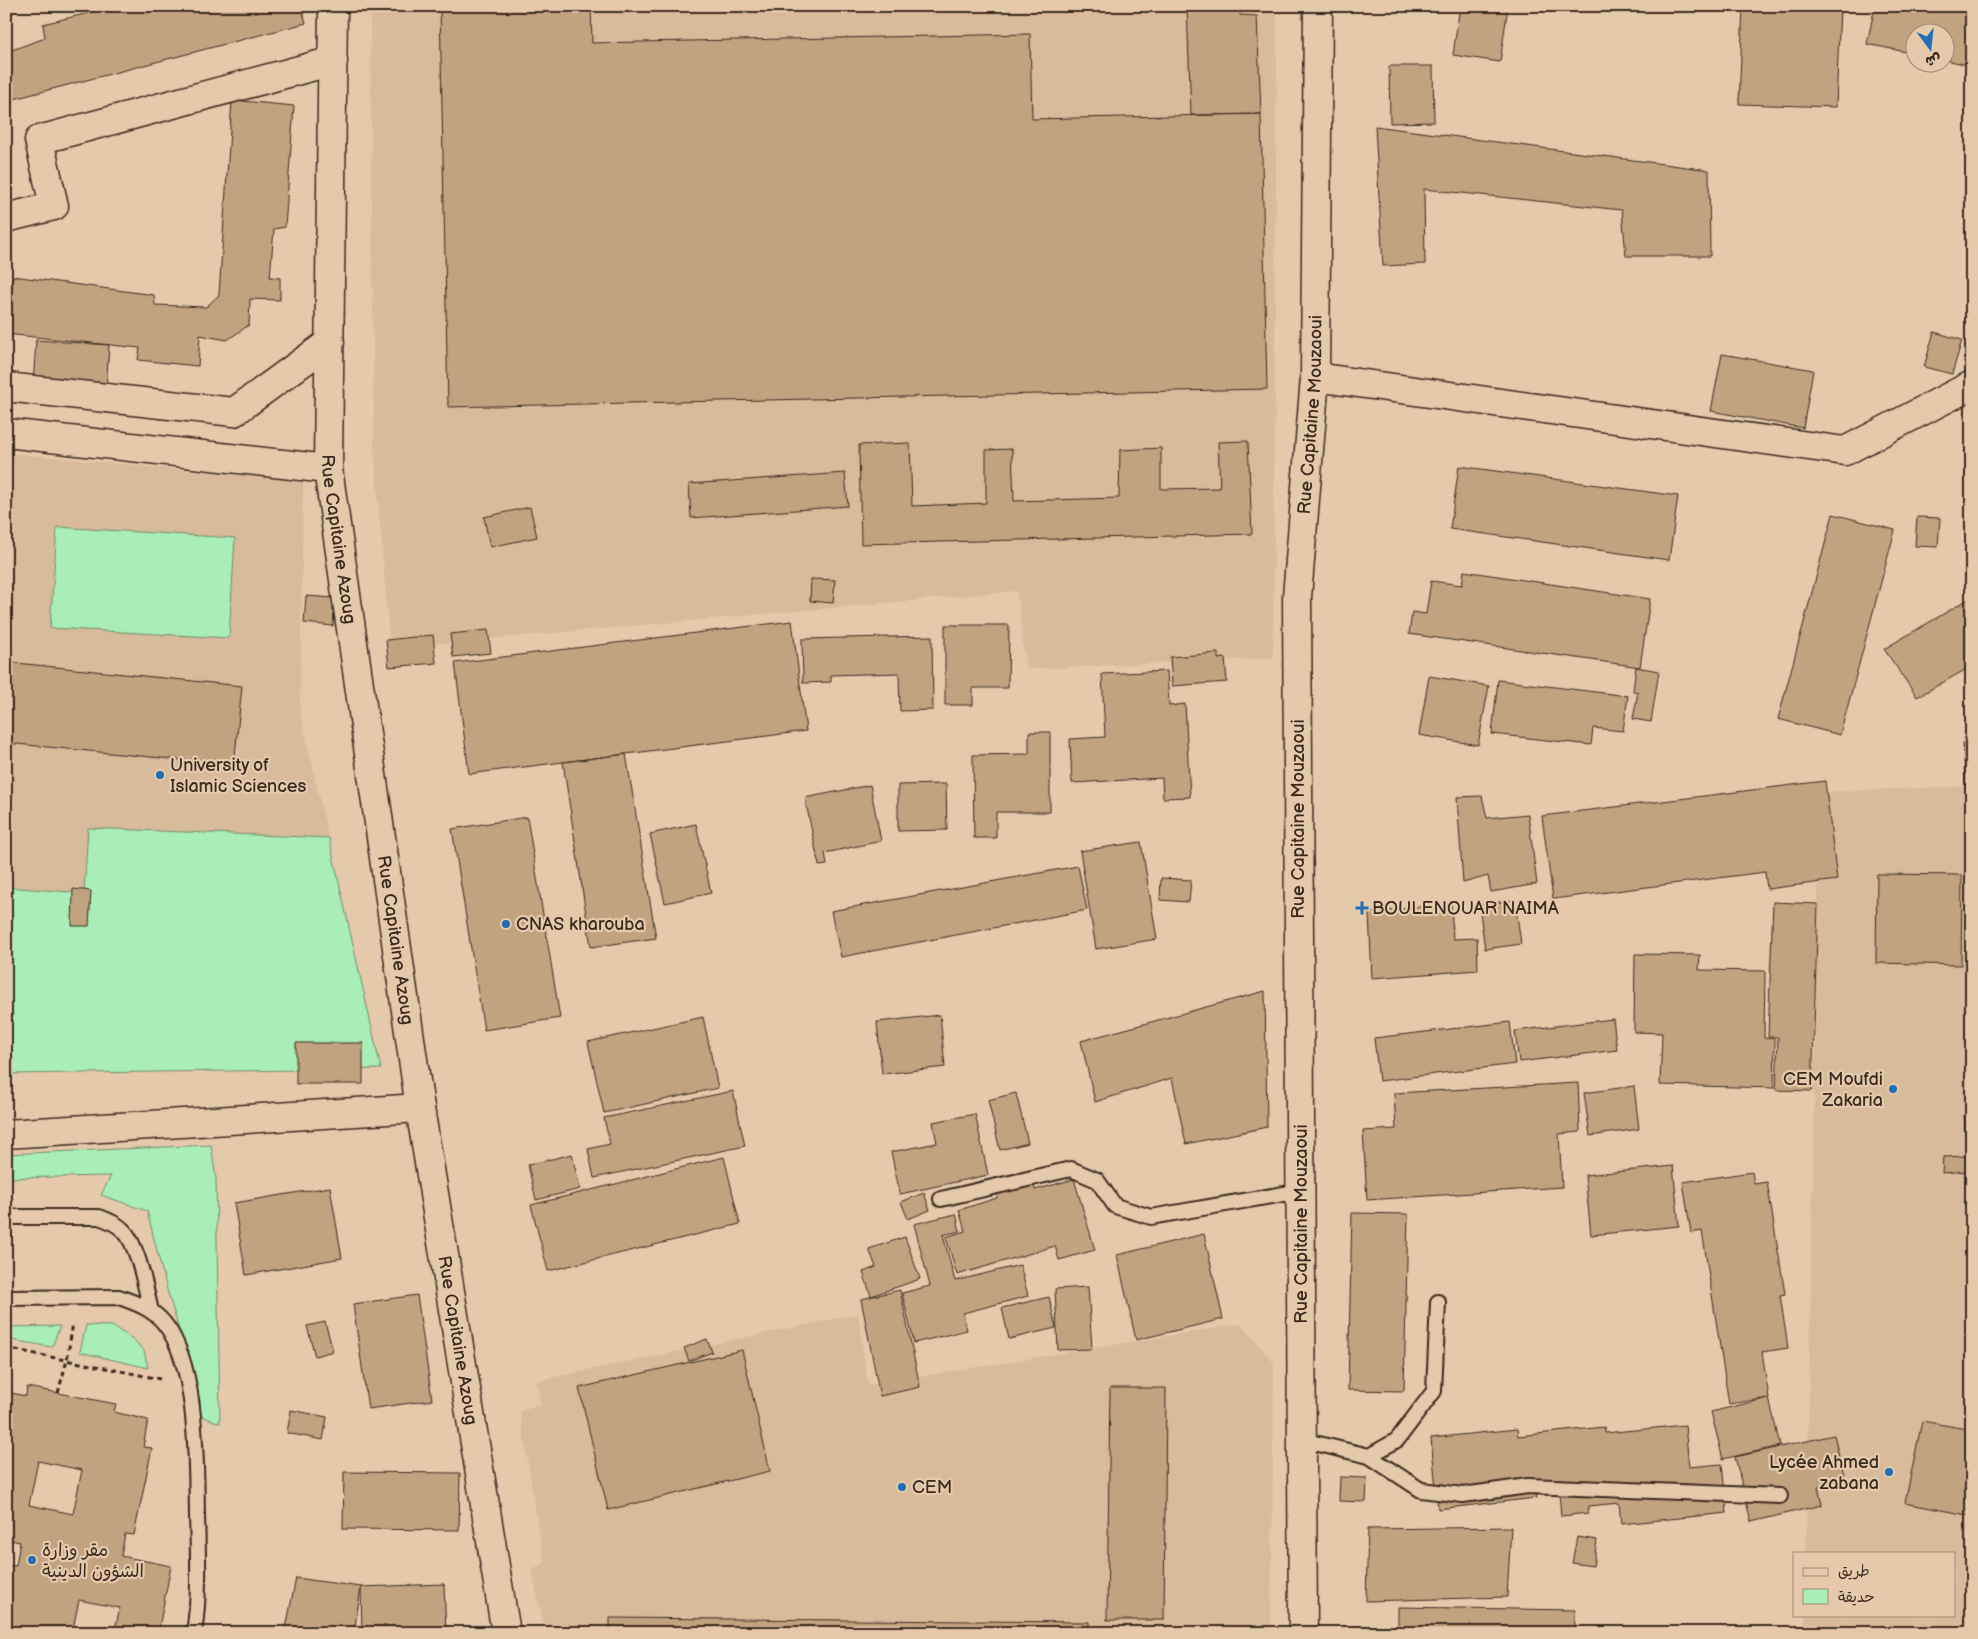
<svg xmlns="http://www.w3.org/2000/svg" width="1978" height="1639" viewBox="0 0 1978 1639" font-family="'Balsamiq Sans','Playpen Sans Arabic',sans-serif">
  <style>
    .built { fill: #d7bb9b }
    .green { fill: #a9edb7; stroke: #728c6a }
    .building { fill: #c2a37f; stroke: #3b2a1e; fill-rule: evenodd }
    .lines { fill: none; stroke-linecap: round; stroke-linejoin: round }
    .lane-casing { stroke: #3b2a1e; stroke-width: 18 }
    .street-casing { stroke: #3b2a1e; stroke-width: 31 }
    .secondary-casing { stroke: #3b2a1e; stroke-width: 31 }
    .path { stroke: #3b2a1e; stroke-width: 3; stroke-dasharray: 5 4; stroke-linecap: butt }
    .lane { stroke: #e4c9ab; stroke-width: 14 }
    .street { stroke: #e4c9ab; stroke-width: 28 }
    .secondary { stroke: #e4c9ab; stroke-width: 28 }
    .poi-dot { fill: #1f6fb2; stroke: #e4c9ab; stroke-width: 2 }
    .labels { text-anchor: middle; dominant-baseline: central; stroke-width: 4.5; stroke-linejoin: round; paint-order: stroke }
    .street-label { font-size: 18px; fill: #3b2a1e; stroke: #e4c9ab }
    .poi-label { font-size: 18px; fill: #3b2a1e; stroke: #e4c9ab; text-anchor: start }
  </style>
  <rect width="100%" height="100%" fill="#e4c9ab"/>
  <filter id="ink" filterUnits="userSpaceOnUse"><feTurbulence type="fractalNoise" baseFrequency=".02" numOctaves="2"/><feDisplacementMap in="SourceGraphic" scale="10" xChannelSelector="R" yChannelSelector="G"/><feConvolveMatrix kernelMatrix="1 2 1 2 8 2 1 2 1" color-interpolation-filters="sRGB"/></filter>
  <g filter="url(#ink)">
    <path class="built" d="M370,6H1277L1273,658L1026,669L1017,591L390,648L374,445Z
      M6,453L303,481L300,712L381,1069L6,1074Z
      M1972,786V1633H1805V1615H1954V1553H1806L1820,792Z
      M858,1314L868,1385L1241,1324L1274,1363L1271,1633H545L532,1570L544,1564L520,1411L541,1405L536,1381Z"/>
    <path class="green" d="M57,527L235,538L229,638L50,628Z
      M88,828L329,838L381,1069L6,1074V887L84,893Z
      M211,1145L216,1179L220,1423L201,1416L200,1400L166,1286L147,1211L101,1195L111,1176L6,1178V1154Z
      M86,1325L112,1326L133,1339L144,1351L148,1368L80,1352Z
      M60,1326L52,1347L6,1339V1327Z"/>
    <path class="building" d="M117,6H301L306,23L6,101V40H8L12,50L45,38L43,24Z
      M440,6H591L592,43L1030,34L1032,119L1261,114L1267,389L448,407Z
      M1187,6H1240V15L1257,16L1261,114L1191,115Z
      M1460,6H1508L1500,62L1453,55Z
      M1743,6H1840L1836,107L1739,104Z
      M1875,6H1972V66L1946,60V32H1916V54L1867,44Z
      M1389,66H1433L1434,122L1390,123Z
      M232,100L294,106L285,227L274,229L270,277L280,278V300L250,299L249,325L227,340L200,335L198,366L138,360L140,348L6,334V287H10L13,276L154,295L155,305L206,307L219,295Z
      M1375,126L1709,170L1710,256H1626L1622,210L1424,189L1425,264L1383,266Z
      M1934,332L1962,340L1952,374L1924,367Z
      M36,340L109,345L106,391L33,386Z
      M1722,354L1813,370L1803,428L1711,411Z
      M1248,441L1252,534L861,544L859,445L910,443L912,506L986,503V450L1012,449L1014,501L1119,498L1120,450L1161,448V489L1220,488L1218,442Z
      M1459,466L1678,496L1669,560L1450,529Z
      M845,473L848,506L691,518L689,484Z
      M530,507L537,537L490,547L484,517Z
      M1833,514L1895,530L1840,735L1778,719Z
      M1917,517L1940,518L1938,547L1915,546Z
      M1464,571L1650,599L1640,667L1409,634L1412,612L1426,614L1431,581L1462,585Z
      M811,579L835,580L833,603L810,601Z
      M306,596L335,598L333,626L304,623Z
      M1972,597V666L1917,697L1884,649Z
      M792,621L806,731L469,774L455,663Z
      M945,625H1009L1008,688H973V705H945Z
      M488,630L491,653L453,657L450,634Z
      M433,635L436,663L389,667L386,640Z
      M932,636L933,710L900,711L899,673L831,675V682L803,683L802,639Z
      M1218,653V659L1225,658L1227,682L1172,686L1170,657Z
      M6,662L242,686L234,765L6,743Z
      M1636,667L1659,671L1651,722L1633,719L1638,692L1633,691Z
      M1167,671L1169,706L1185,704L1190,797L1163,798L1162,778L1072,783L1070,739L1105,737L1102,674Z
      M1429,676L1489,686L1478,745L1419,735Z
      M1498,680L1628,696L1623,731L1593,728L1591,745L1492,734Z
      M1029,732H1050V812H996V838H974L973,755L1029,754Z
      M1972,742V802L1967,803L1963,743Z
      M626,754L656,938L591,947L563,762Z
      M1825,781L1837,880L1767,889L1765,872L1553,899L1542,816Z
      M946,784L947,830L898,831V785Z
      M870,785L881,841L825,853L827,865L819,866L805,798Z
      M1482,796L1487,818L1528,814L1537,884L1491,892L1488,876L1463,883L1457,797Z
      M527,817L560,1018L484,1030L452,829Z
      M696,824L711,893L665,903L650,834Z
      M1141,842L1157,939L1096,949L1080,851Z
      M1078,866L1087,910L841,957L831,911Z
      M1877,874L1962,875L1961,965L1876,963Z
      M1161,878L1191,880L1189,902L1160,900Z
      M73,889L91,891L89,926H72Z
      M1515,900L1521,944L1485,949L1479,905Z
      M1773,902L1818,904L1812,1091L1776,1090L1778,1037H1768Z
      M1451,903L1453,939L1477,938L1478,970L1372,978L1369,913Z
      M1635,954L1700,955L1699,970L1765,971L1764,1038L1775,1039L1774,1088L1660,1085L1662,1033L1634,1032Z
      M1265,991L1267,1127L1186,1144L1172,1078L1095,1102L1081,1041Z
      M940,1015L945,1067L882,1074L877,1022Z
      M703,1017L718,1088L604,1113L588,1042Z
      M1613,1019L1617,1050L1519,1062L1515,1031Z
      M1510,1022L1515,1064L1379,1081L1374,1038Z
      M296,1043H363V1084H296Z
      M1578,1083L1580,1132L1559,1134L1562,1187L1367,1200L1363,1131L1396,1129L1394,1093Z
      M1634,1086L1639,1129L1590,1136L1584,1093Z
      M733,1091L745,1146L594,1178L588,1149L610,1144L604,1118Z
      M1016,1093L1028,1143L1000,1150L988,1100Z
      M975,1114L988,1175L900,1194L891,1152L937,1143L933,1122Z
      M1964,1115H1972V1210H1969L1967,1171L1942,1173L1943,1157L1967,1156Z
      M572,1154L580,1189L536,1200L528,1165Z
      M724,1157L740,1224L548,1271L531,1205Z
      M1673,1166L1679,1226L1591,1235L1585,1175Z
      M1752,1172L1754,1184L1767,1182L1785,1294L1780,1295L1788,1348L1762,1352L1769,1398L1729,1404L1702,1231L1691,1233L1683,1182Z
      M1074,1179L1095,1250L1059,1260L1055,1246L957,1275L946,1237L965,1231L959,1210L997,1198L996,1195L1034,1184L1035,1190Z
      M330,1187L342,1258L246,1275L234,1203Z
      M924,1193L930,1210L908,1219L901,1202Z
      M1352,1213L1408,1214L1404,1391L1348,1390Z
      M956,1214L960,1231L943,1235L955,1281L1020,1265L1028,1296L963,1313L967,1330L914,1343L902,1293L930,1286L914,1224Z
      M1204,1234L1223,1319L1136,1340L1117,1255Z
      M905,1237L920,1279L871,1296L863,1272L876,1267L869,1249Z
      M1088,1287L1092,1349L1058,1350L1055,1289Z
      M900,1290L920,1387L880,1396L861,1299Z
      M417,1295L432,1400L368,1409L353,1304Z
      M1049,1297L1056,1328L1009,1339L1002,1308Z
      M325,1322L333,1351L315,1356L307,1326Z
      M707,1339L712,1352L689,1361L684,1348Z
      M742,1350L770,1471L608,1510L579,1388Z
      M27,1387L116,1404L114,1412L148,1420L143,1447L152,1448L134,1535L125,1534L121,1556L171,1566L158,1633H114L120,1608L79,1600L72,1633H6L8,1592H6V1567L7,1565L16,1566L20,1542L6,1539V1392L26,1396ZM38,1461L82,1470L73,1514L29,1505Z
      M1110,1388H1166L1164,1620H1107Z
      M1769,1398L1780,1446L1723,1459L1711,1412Z
      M291,1410L327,1417L323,1440L287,1433Z
      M1922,1421L1972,1430V1516L1905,1503Z
      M1685,1425L1689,1467L1722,1464L1727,1513L1621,1524L1619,1503L1588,1506V1513L1561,1516L1559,1492L1535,1495L1536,1498L1438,1509L1431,1438L1517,1429L1518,1436L1604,1427L1605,1433Z
      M1834,1435L1845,1480L1818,1487L1822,1505L1751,1522L1735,1457Z
      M344,1472L460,1473L459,1530L343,1529Z
      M1340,1477L1367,1478L1366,1502L1339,1501Z
      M1511,1527L1507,1597L1366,1601L1368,1529Z
      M1577,1537L1597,1540L1593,1566L1572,1563Z
      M296,1578L361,1587L354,1633H285Z
      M444,1584L446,1633H362L361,1587Z
      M1398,1607L1575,1610V1633H1398Z
      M610,1618L1089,1622V1633H610Z"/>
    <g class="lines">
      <g class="lane-casing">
        <path id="lane" d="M941,1199L1071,1169L1097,1180L1115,1206L1151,1217L1301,1191
          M6,1217H99C108,1220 116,1223 123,1230C138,1244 146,1290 151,1311
          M6,1298L119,1297C136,1303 153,1309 164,1323C198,1364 196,1463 197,1515C198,1555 200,1594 194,1633
          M1302,1440L1369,1456L1421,1490L1463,1495L1528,1486L1780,1496
          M1369,1456L1397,1440L1434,1391L1438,1302"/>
      </g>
      <g class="street-casing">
        <g id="street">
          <path id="s1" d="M333,6L328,469L420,1108L506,1633"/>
          <path d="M6,218L54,206L39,140L333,61"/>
          <path d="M1315,377L1845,451L1972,385"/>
          <path d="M6,387L234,412L330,342"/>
          <path d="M6,433L328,469"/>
          <path d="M6,1134L420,1108"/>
        </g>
      </g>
      <g class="secondary-casing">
        <g id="secondary">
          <path id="s2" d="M1303,1633L1297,597L1315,377L1318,6"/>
        </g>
      </g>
      <path class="path" d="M6,1362L11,1349L160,1379
        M58,1393L67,1360L73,1323"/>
      <use href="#lane" class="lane"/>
      <use href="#street" class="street"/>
      <use href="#secondary" class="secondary"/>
    </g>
  </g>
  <g class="poi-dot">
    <circle cx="160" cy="775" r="5"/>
    <path d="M1359.5 900.5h5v5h5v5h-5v5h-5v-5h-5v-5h5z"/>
    <circle cx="506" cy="924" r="5"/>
    <circle cx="1893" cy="1089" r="5"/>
    <circle cx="1889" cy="1472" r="5"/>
    <circle cx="902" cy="1487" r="5"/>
    <circle cx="32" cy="1560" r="5"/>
  </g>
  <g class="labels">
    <g class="street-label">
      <text stroke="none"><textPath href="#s2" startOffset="1219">Rue Capitaine Mouzaoui</textPath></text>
      <text stroke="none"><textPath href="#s1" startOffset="534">Rue Capitaine Azoug</textPath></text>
      <text transform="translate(1298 819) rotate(-90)">Rue Capitaine Mouzaoui</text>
      <text stroke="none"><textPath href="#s1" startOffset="939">Rue Capitaine Azoug</textPath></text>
      <text transform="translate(1301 1224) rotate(-90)">Rue Capitaine Mouzaoui</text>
      <text stroke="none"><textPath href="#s1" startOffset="1344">Rue Capitaine Azoug</textPath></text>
    </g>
    <g class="poi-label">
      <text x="170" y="765">University of<tspan x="170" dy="21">Islamic Sciences</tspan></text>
      <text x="1372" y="908">BOULENOUAR NAIMA</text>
      <text x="516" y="924">CNAS kharouba</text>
      <text x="1883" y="1079" text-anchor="end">CEM Moufdi<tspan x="1883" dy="21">Zakaria</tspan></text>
      <text x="1879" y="1462" text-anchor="end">Lycée Ahmed<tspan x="1879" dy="21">zabana</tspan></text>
      <text x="912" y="1487">CEM</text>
      <text x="42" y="1550">مقر وزارة<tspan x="42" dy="21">الشؤون الدينية</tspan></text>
    </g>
  </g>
  <rect width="1978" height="1639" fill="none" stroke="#e4c9ab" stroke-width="25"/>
  <rect x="12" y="12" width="1953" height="1614" fill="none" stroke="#3b2a1e" stroke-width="2" filter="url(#ink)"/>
  <rect x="1793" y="1552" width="162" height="65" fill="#e4c9ab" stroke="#a08973"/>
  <rect x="1803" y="1568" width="25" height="8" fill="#e4c9ab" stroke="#a08973"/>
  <text x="1838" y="1576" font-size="15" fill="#3b2a1e">طريق</text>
  <rect x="1803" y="1589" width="25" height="15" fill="#a9edb7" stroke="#a08973"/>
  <text x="1838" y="1602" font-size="15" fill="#3b2a1e">حديقة</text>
  <g transform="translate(1930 48) rotate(165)"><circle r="24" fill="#e4c9ab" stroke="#a08973"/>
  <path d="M0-4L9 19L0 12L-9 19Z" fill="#1f6fb2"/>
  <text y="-8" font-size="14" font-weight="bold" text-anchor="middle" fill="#3b2a1e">ش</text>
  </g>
</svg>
